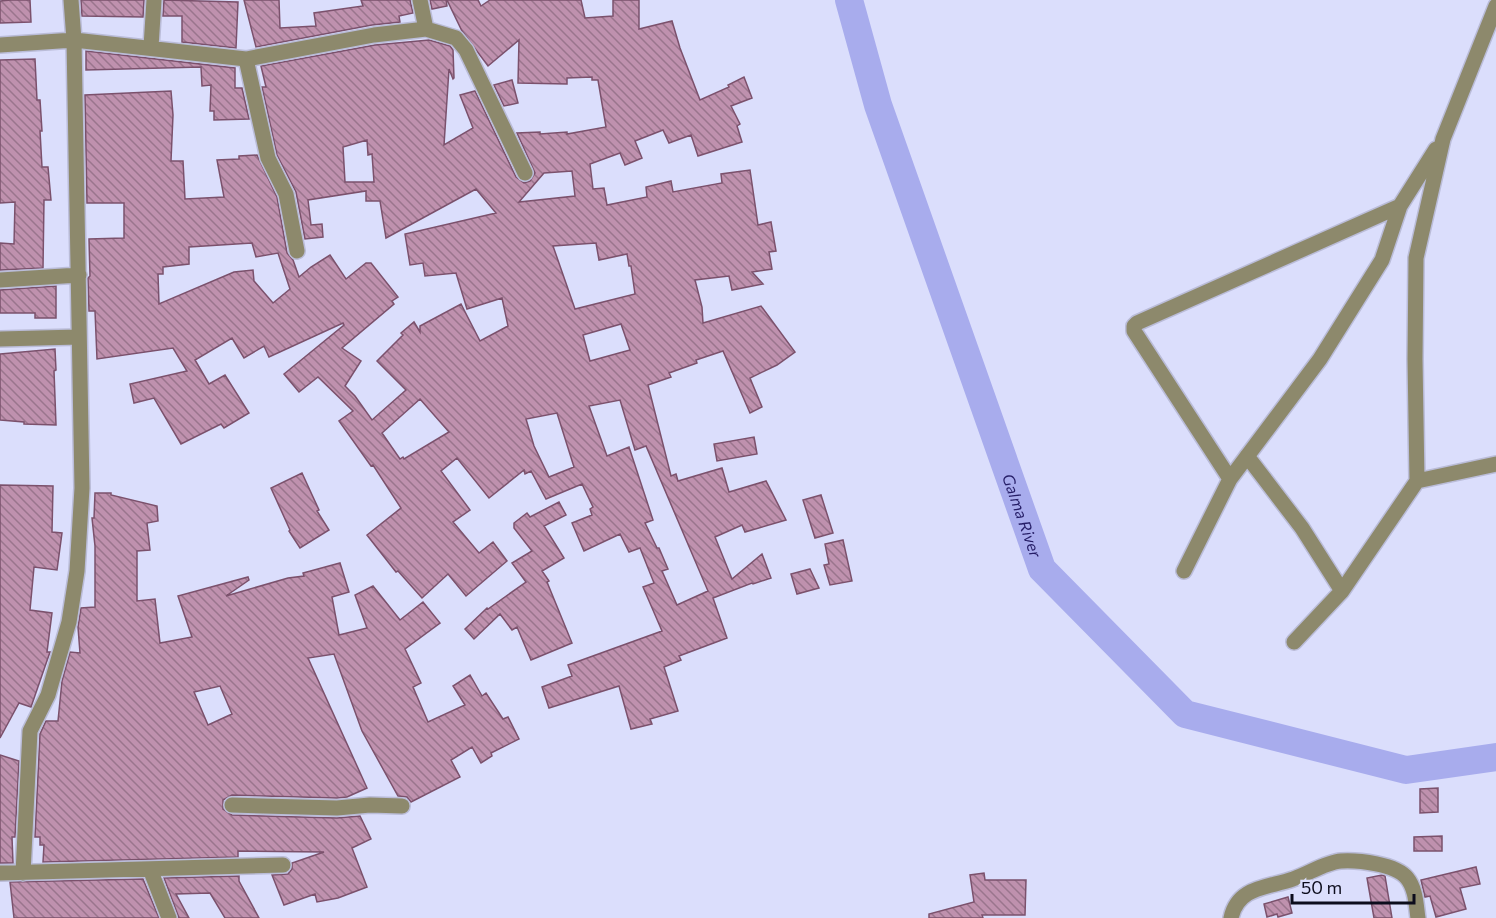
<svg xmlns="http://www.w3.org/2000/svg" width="1496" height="918" viewBox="0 0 1496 918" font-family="Commissioner,sans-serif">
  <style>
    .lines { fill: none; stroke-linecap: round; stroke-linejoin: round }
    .river { stroke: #a8aced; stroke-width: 28 }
    .building { fill: url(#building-back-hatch); stroke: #7b516c; stroke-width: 1.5; fill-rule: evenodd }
    .minor-casing { stroke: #babcd8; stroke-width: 18 }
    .minor { stroke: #8d896c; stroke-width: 15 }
    .labels { text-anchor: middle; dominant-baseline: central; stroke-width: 4.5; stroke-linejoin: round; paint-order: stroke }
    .water-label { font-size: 16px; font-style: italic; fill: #261e67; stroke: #dbdefc }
  </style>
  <defs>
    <pattern id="building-back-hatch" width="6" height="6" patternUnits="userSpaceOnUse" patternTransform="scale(1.5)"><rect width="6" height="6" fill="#bf91ae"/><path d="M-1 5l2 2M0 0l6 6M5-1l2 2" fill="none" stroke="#9a758d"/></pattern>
  </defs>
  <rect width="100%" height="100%" fill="#dbdefc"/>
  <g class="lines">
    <path class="river" id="s1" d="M849,0L878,105L1042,569L1185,714L1406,770L1496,757"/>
  </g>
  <path class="building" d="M11,0H30L31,22L0,23V1Z
    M81,0H144L143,17L82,16Z
    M164,0L238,2L236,48L182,42V16H163Z
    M244,0H279L280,28L316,26L314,13L363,6L361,0H410L413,13L399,16L400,22L372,25L256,47Z
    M430,0H446L447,6L432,9Z
    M447,0H478L481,6L490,0H581L585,18L613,16V0H639V29L672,21L680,48L700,100L729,87L728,85L744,77L752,98L731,106L740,124L737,126L742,142L698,156L691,135L669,143L663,130L635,141L642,158L625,165L620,153L590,164L593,189L604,188L607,205L647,197L646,187L671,181L673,192L722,183L721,174L750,170L758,225L771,222L776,251L769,252L772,269L752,272L763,284L732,290L729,276L695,280L702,307L703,323L761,306L795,352L777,365L750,378L762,407L750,413L723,351L696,360L697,363L669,373L671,377L648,385L671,476L676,474L678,481L722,468L729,492L766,481L786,520L745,532L742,525L715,537L732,579L762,554L771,578L753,584L752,583L713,598L727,638L679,656L681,660L664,667L678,711L650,719L652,724L631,729L619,686L549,708L542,687L572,676L568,665L662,631L643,587L654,583L640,548L629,552L620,534L584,551L572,523L592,515L590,509L593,507L582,484L546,499L531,471L525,474L524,470L489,498L457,458L441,471L470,510L453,522L479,553L493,542L507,561L466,596L448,574L422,598L398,571L396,572L367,535L401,508L373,465L371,466L339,421L353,411L318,377L299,392L284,374L344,325L343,323L269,357L264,346L244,358L232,338L195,360L209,384L225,375L249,413L224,428L221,424L181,444L154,398L134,403L130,384L187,371L173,348L97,359L95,311H89L88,278L90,276L89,239L124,238V203H87L85,95L171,91L173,115L171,161H183L185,199L224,197L217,160L239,159V156L257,155L277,197L287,253L293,260L299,277L311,267L330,255L346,279L366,263H371L398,297L392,301L394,304L342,348L361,361L345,386L355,396L372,420L406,390L377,361L403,335L401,333L414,322L420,332V326L461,304L480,341L508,326L502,298L467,309L456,273L425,276L423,263L410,265L405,234L496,213L476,189L386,238L380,201H366V191L308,200L311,225L322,224L323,237L305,239L296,192L277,155L262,87H266L261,66L375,45L429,40L450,46L453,50L454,78L453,79L449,69L444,145L473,128L460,95L475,91L516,177L524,183L530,181L535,173L517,133L540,132V134L567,132V134L606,127L598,80H592V77L567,78V84L518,83L519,40L488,66L462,31ZM367,140L368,155L372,154L374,182H345L343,147ZM572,171L575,196L519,202L544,173ZM252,243L256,257L278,253L290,289L273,303L254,281L253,270L234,272L159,304L158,274H163V267L189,264V247ZM596,243L599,260L627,254L629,266H631L635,294L575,309L553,246ZM621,324L630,350L590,361L583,335ZM420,399L449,432L404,459L403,457L400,459L382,433ZM620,400L635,450L646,446L708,591L677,605L662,571L668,569L659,548H657L645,523L653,520L629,447L607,456L589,406ZM557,413L574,467L549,477L534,446L526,419Z
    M86,51L235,68V88H242L249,119L214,120V111H210L211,85L202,86L201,67L86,70Z
    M35,59L37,100H40L42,131H40L42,167H48L51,200H44L43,268L0,270V243L14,244L15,202L0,203V60Z
    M512,80L518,103L504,106L494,85Z
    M56,286V318H35V313H0V290Z
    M55,349L56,370L54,371L56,425L24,424V422L0,420V354Z
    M754,437L757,454L717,461L714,444Z
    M302,473L319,510L317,511L329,530L300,548L289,531L290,530L271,488Z
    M0,485L53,486L52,532L62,533L57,570L34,567L30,610L52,613L47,652H50L31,707L19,703L0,738Z
    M95,493H111V495L157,506L158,521L147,523L150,550L137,551V601L155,599L160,643L192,637L178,596L248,577L249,580L226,596L288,578L304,576L303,573L340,563L349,592L332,597L339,635L367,628L355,595L373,586L400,620L423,602L440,623L405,649L421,683L413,687L428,722L465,705L453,686L470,675L482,696L486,693L503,719L508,717L519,739L491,753L492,756L481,763L472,747L451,760L460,777L411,802L407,797L398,796L362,731L334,654L308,658L367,788L347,797L337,798L232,795L223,800V809L232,815L337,818L360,816L371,839L352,848L367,887L338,898L317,902L315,894L284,905L272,875L288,874L292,869V863L324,852L238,851V857L43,862L44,845H40V837H35L40,734L46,721H58L62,681L70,652L80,653L78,627L81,608L95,607V546L92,518H94ZM220,686L232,714L208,725L194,692Z
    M821,495L833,533L815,538L803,500Z
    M559,502L566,515L544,526L564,558L542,571L549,581L547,582L572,643L531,660L517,627L512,630L500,614L474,639L465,629L487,608L488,609L526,582L512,563L532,551L514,528V523L527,513L530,517Z
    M843,540L852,581L830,585L824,565L829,564L825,544Z
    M810,569L819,588L797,594L791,574Z
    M0,755L19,761L15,837H12L13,863H0Z
    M1438,788V812L1420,813V789Z
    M1442,836V851H1414V837Z
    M1476,867L1480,884L1460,888L1466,909L1436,917L1430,896L1425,897L1421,880Z
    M984,873L985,880H1026L1025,915H982L983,918H929V914L974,902L970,875Z
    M1382,875L1385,876L1392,918H1374L1367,878Z
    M239,876V881L259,918H225L210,893L176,894L189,918H179L164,878Z
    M143,879L159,918H14L10,882Z
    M1288,897L1292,913L1278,917L1277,914L1267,917L1264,904Z"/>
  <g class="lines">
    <g class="minor-casing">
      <path id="minor" d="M420,0L426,29
        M0,45L74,40L246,59L374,35L426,29L456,38L466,50L525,173
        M151,47L154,0
        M246,59L268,158L286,194L297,251
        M0,280L79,275
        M0,339L78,337
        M1247,456L1302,528L1342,591
        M1230,479L1134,331V326L1137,323L1400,206
        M1417,481L1496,464
        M1184,571L1230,479L1320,359L1382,260L1400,206L1436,149
        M1294,642L1342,591L1417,481L1415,359L1416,258L1443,139L1496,6
        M232,805L337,808L370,805L402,806
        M150,869L169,918
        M0,873L283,865
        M23,873L30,731L48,695L69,622L77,571L82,488L74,40L71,0
        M1231,918C1238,886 1268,888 1293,879C1308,874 1326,862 1341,861C1358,860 1396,864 1407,878C1416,889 1416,905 1418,918"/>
    </g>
    <use href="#minor" class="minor"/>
  </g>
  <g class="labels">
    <g class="water-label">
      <text stroke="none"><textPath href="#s1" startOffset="544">Galma River</textPath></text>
    </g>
  </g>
  <path d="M1292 894v9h122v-9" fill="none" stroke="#0c0c1c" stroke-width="3"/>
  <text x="1301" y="894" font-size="18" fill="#0c0c1c" stroke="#dbdefc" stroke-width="4.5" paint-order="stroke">50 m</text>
</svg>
